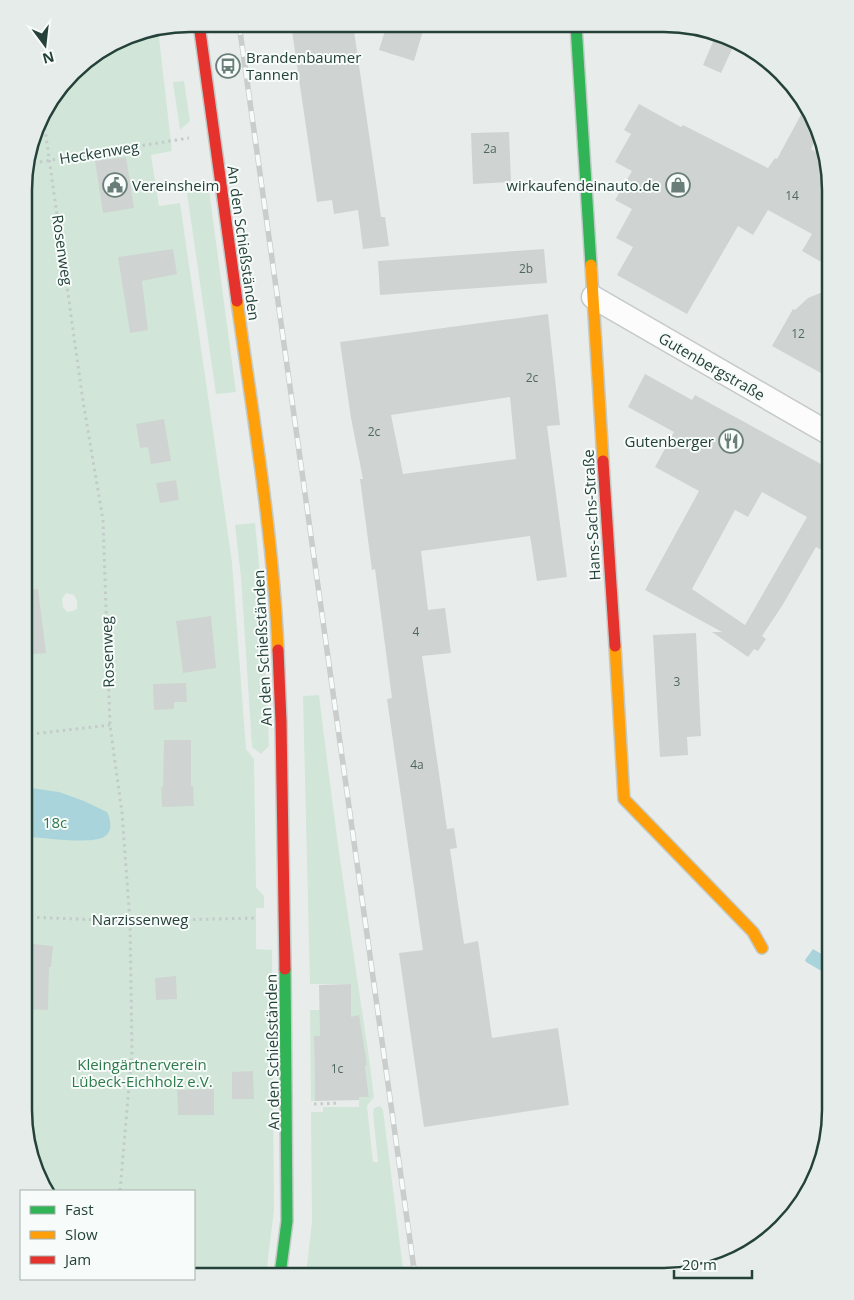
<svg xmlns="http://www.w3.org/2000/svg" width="854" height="1300" viewBox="0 0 854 1300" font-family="'Open Sans',sans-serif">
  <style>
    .green { fill: #d1e6d8; fill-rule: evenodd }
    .water { fill: #a9d4db }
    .building { fill: #cfd4d2; fill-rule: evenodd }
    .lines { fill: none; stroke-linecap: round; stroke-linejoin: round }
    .street-casing { stroke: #c5cac8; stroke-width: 25 }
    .fast-casing { stroke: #c3cbc8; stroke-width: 14 }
    .slow-casing { stroke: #c3cbc8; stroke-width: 14 }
    .jam-casing { stroke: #c3cbc8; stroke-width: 14 }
    .path { stroke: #c3ccca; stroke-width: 3; stroke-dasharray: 2.5 4; stroke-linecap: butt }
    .street { stroke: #fcfcfc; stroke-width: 22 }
    .fast { stroke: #30b455; stroke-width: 11 }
    .slow { stroke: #ff9f0a; stroke-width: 11 }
    .jam { stroke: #e5322d; stroke-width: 11 }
    .rail-casing { stroke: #c9cdcc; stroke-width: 5.5 }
    .rail { stroke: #f7fbf9; stroke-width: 4; stroke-dasharray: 11; stroke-linecap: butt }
    .labels { text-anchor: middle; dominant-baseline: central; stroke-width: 4; stroke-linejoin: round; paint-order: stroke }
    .number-label { font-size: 12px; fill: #506761 }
    .poi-label { font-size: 15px; fill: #24423a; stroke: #f7fbf9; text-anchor: start }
    .street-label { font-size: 15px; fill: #24423a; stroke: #f7fbf9 }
    .park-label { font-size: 15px; fill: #2d7a4b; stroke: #f7fbf9 }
    .rim { fill: none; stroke: #24423a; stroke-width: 2.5 }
  </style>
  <rect width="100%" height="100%" fill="#e8edeb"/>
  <path class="green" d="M158,29L172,151L151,155L159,206L180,203L232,562L246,749L254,759L256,887L264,896V908H256V949L272,950L274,1210L266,1275H194V1191H50L37,1174L24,1110L25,168L46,107L81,65L136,33ZM66,593L74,595L77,601V609L73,611L67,612L63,607L62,599Z
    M184,81L190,121L180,130L173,82Z
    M209,190L236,392L216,394L187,193Z
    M255,523C263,597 266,671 269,746L261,754L252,747L241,577L235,525Z
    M319,695C329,778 340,860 352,943C359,994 368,1045 374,1097L367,1106L373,1162H378L373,1113L374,1108L380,1106L383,1110L404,1276L306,1275L312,1221L311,1112H323V1107H359V1097L369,1096L365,1066L314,1037L315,1101H311L310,1010H351V984H310L303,696Z"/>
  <path class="water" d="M24,787L59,792L84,801L107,812C111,820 113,832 104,837C87,845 43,837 24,837Z
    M813,949L830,959V976L806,962L805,960Z"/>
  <path class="building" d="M291,24H353L381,217H385L389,246L363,249L358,210L334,214L332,200L317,202Z
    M387,24H425L414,61L379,50Z
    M715,37L734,45L721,73L703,65Z
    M639,104L681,127L683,125L768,168L775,158L777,159L804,109L817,126L819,134L811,149L823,156L830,190V267L802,251L812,234L768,210L753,235L738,226L687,314L617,275L633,247L616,238L632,209L615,200L632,171L615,162L631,134L624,130Z
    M509,132L511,182L473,184L471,133Z
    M126,157L134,208L103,213L95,161Z
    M173,249L177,274L142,281L148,330L130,333L118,257Z
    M544,249L547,283L380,295L378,261Z
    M830,289V378L772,346L793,309L795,310L808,298Z
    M548,314L560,425L547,426L567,577L537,581L530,536L421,551L428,610L445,608L451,653L422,656L447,829L454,828L457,848L450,849L464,944L478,941L492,1038L558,1028L569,1105L424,1127L399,953L423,950L387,699L392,698L375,569L372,570L360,479H363L351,418L340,342ZM510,397L516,459L403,474L391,415Z
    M645,374L692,400L695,395L830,469V554L816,547L782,606L762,636L766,639L758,651L754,649L748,657L712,632H722L645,590L699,491L655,467L674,432L628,407ZM762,492L807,517L745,625L692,589L735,510L748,517Z
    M164,419L171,461L151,464L148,447L140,448L136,424Z
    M176,480L179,500L160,503L156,483Z
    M38,589L46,653L24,655L25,590Z
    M211,616L216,668L183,673L176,621Z
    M696,633L701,736L687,737L688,755L660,757L653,635Z
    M186,683L187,702H174V709L154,710L153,684Z
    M164,740H191V786H193L194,806L162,807L161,787H163Z
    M33,944L53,946L51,967H49L48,1010L27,1009L29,970H24V945L33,946Z
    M176,976L177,999L156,1000L155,978Z
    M351,984V1017L359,1015L367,1065L365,1066L369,1097H359V1100L315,1101L314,1036H320L319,985Z
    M253,1071L254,1099H232V1072Z
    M214,1089V1115H178L177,1090Z"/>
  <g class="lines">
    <g class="street-casing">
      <path id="street" d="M593,297L830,434"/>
    </g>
    <g class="fast-casing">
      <path id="fast" d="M576,25L591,265
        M280,1275L287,1221L285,969"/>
    </g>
    <g class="slow-casing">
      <path id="slow" d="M591,265L603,461
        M237,301C253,417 273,533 278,650
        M615,646L624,799L753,932L762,948"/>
    </g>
    <g class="jam-casing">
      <path id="jam" d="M199,24L237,301
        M603,461L615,646
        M278,650L281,722L285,969"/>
    </g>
    <path class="path" d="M43,115L83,401L103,520L110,725L122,813L130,921L132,1051L120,1191
      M27,164L189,138
      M24,735L110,725
      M24,917L130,921L258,918
      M314,1104L340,1103"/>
    <use href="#street" class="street"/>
    <use href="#fast" class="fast"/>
    <use href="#slow" class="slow"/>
    <use href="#jam" class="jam"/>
    <g class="rail-casing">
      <path id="rail" d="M239,24L415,1276"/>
    </g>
    <use href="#rail" class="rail"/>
  </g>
  <defs>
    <g id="bus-ring" transform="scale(1.25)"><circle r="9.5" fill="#f7fbf9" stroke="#697e78" stroke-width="1.5"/><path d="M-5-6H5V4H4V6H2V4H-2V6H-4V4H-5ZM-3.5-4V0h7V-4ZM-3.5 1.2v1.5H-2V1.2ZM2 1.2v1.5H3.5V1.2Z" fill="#697e78"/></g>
    <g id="civic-ring" transform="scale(1.25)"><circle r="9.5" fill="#f7fbf9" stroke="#697e78" stroke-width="1.5"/><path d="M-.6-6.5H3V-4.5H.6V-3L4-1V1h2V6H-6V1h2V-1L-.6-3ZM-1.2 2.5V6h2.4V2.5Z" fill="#697e78"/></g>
    <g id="shop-ring" transform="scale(1.25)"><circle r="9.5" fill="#f7fbf9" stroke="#697e78" stroke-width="1.5"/><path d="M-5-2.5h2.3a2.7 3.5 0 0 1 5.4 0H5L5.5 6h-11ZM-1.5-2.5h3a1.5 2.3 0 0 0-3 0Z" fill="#697e78"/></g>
    <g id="restaurant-ring" transform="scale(1.25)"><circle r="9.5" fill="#f7fbf9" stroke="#697e78" stroke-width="1.5"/><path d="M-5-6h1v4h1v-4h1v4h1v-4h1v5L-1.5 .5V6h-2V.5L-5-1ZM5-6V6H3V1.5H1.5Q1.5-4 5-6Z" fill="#697e78"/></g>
  </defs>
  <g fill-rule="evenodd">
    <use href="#bus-ring" x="228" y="66"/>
    <use href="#civic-ring" x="115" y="185"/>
    <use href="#shop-ring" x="678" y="185"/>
    <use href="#restaurant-ring" x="731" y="441"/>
  </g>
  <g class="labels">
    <g class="number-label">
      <text x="490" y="148">2a</text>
      <text x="792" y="195">14</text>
      <text x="526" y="268">2b</text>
      <text x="798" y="333">12</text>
      <text x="532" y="377">2c</text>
      <text x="374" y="431">2c</text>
      <text x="416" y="631">4</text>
      <text x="677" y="681">3</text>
      <text x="417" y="764">4a</text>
      <text x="337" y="1068">1c</text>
    </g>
    <g class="poi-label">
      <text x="246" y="57">Brandenbaumer<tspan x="246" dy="17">Tannen</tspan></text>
      <text x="132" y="185">Vereinsheim</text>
      <text x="660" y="185" text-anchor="end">wirkaufendeinauto.de</text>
      <text x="714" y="441" text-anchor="end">Gutenberger</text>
    </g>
    <g class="street-label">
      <text transform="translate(99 152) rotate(-9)">Heckenweg</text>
      <text transform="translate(244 243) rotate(82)">An den Schießständen</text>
      <text transform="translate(63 250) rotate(82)">Rosenweg</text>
      <text transform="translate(712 366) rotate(30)">Gutenbergstraße</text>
      <text transform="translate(591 515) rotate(-93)">Hans-Sachs-Straße</text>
      <text transform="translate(262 648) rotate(-93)">An den Schießständen</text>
      <text transform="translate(107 652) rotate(-92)">Rosenweg</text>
      <text x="140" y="919">Narzissenweg</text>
      <text transform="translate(272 1052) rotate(-91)">An den Schießständen</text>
    </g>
    <g class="park-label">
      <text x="55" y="822">18c</text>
      <text x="142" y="1064">Kleingärtnerverein<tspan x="142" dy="17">Lübeck-Eichholz e.V.</tspan></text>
    </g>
  </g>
  <path d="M0 0H854V1300H0ZM190 32H664A158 158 0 0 1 822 190V1110A158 158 0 0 1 664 1268H190A158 158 0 0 1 32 1110V190A158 158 0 0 1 190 32Z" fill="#e6ecea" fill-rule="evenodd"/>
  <path class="rim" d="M190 32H664A158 158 0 0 1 822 190V1110A158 158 0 0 1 664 1268H190A158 158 0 0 1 32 1110V190A158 158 0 0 1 190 32Z"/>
  <rect x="20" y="1190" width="175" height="90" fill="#f7fbf9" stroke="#a3b1ad"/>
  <rect x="30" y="1206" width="25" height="8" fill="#30b455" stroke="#a3b1ad"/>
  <text x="65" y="1215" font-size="15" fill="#24423a">Fast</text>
  <rect x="30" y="1231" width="25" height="8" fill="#ff9f0a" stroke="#a3b1ad"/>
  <text x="65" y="1240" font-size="15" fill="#24423a">Slow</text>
  <rect x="30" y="1256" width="25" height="8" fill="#e5322d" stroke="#a3b1ad"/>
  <text x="65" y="1265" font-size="15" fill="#24423a">Jam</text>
  <g transform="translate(45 45) rotate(165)" stroke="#f7fbf9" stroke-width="4" paint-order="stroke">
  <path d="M0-4L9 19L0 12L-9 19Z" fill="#24423a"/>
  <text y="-8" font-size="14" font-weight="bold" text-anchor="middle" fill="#24423a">N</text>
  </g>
  <path d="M674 1270v8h78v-8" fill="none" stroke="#24423a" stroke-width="2.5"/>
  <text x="682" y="1270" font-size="15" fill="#24423a" stroke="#f7fbf9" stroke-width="4" paint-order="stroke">20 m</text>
</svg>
